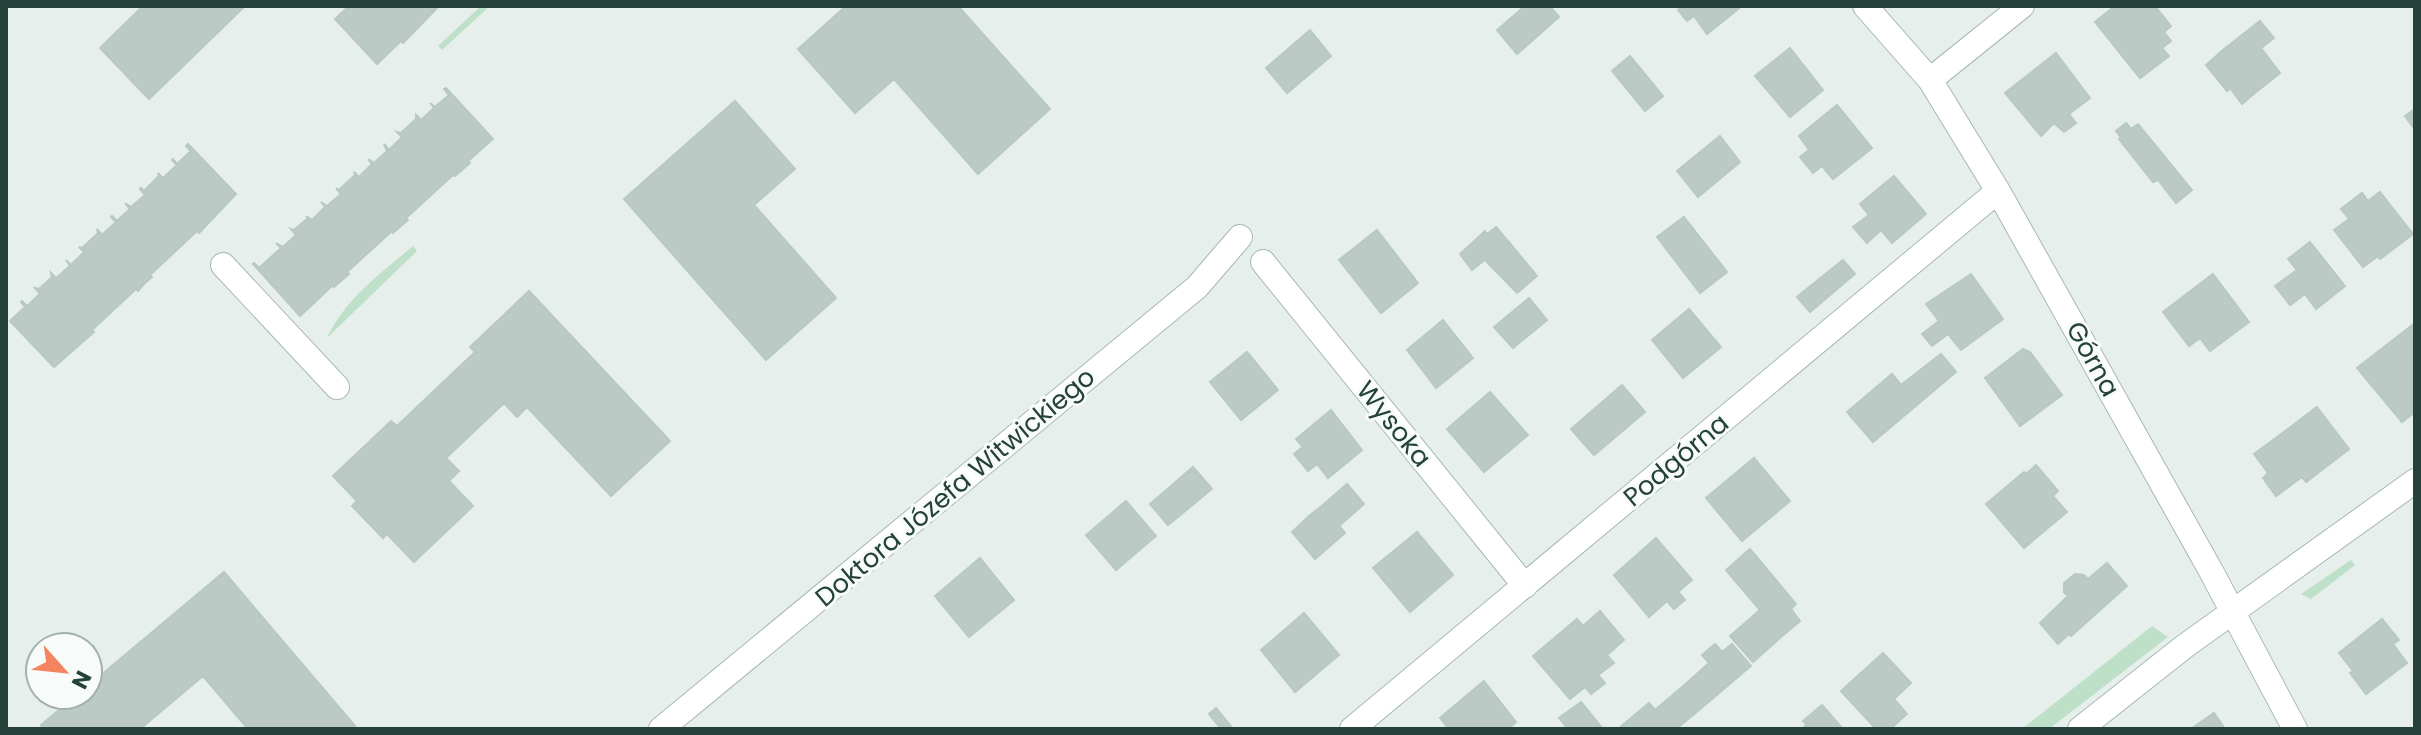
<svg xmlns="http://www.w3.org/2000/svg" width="2421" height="735" viewBox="0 0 2421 735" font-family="Poppins,sans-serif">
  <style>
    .green { fill: #bfe0c8 }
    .building { fill: #bbcac4; stroke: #b8c9c2; stroke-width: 2 }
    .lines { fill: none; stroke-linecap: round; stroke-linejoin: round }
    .minor-casing { stroke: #a8b8b2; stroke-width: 26 }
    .minor { stroke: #fff; stroke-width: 24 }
    .labels { text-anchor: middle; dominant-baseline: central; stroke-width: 6; stroke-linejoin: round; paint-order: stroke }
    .street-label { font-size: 26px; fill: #24423a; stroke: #f7fbf9 }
  </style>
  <rect width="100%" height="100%" fill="#e6efeb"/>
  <path class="green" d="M481,6H490L442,50L438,46Z
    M413,246L417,251L327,338C345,299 381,273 413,246Z
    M2351,560L2355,565L2311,599L2301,594Z
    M2152,626L2168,637L2049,729H2022Z"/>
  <path class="building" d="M143,6H245L149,99L100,48Z
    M349,6H439L403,43L401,41L377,64L335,19Z
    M846,6H958L1050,109L978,174L894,79L855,113L798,49Z
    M1525,6H1550L1559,17L1517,54L1497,30Z
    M1684,6H1742L1707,34L1694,16L1687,21L1678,10Z
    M2115,6H2155L2171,26L2164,32L2171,41L2162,48L2169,56L2140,78L2095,22Z
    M2260,21L2274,38L2261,48L2280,73L2256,92L2223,50Z
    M1310,30L1331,56L1287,93L1266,68Z
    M1790,48L1823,90L1790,117L1755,76Z
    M2223,50L2256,92L2242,104L2230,88L2227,91L2206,65Z
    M2056,53L2090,98L2069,114L2076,123L2064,132L2054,123L2041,136L2005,93Z
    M1630,56L1663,96L1645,111L1612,71Z
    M446,88L493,139L468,161L470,163L455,176L453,175L406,218L408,220L401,226L393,233L392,231L347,272L349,274L341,281L334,287L333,285L300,316L253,264L254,263L259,268L281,248L276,243L283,247L296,235L291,229L294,230L308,218L306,216L312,220L325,207L321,202L327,206L341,194L336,188L339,190L355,175L354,172L359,177L372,164L368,159L374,163L387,151L384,144L389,150L402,137L397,132L401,133L416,119V115L421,120L434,108L430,103L435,107L449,95L444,89Z
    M735,101L795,169L754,205L836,298L766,360L624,199Z
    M1837,105L1872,148L1833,179L1822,166L1813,173L1800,157L1809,150L1799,136Z
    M2415,109V130L2405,116Z
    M2126,123L2131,129L2138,124L2192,190L2176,203L2158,180L2153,182L2119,139L2121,138L2116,131Z
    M1720,136L1740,162L1698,197L1677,171Z
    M188,144L236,194L199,233L197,231L150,275L152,277L144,284L138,291L136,289L92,330L94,332L54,367L10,321L25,307L21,302L22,301L27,306L40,294L35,288L39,289L52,277L51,273L56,278L70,266L66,260L71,265L84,252L79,247L82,248L98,233L97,229L102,235L116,222L111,217L112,216L117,221L130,209L125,203L131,207L145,195L140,189L141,188L144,191L159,176L158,173L163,178L177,165L172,160L173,159L177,164L191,151L186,146Z
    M1894,176L1926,214L1892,243L1881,230L1867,243L1853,227L1869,215L1860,204Z
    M2380,192L2413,234L2380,259L2378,256L2363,267L2334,230L2349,219L2341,209L2362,193L2368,201Z
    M1684,217L1727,272L1700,293L1657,237Z
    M1496,227L1508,241L1472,270L1460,254L1485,231L1487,234Z
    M1377,230L1418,283L1381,313L1339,260Z
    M1508,241L1537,276L1517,293L1485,260Z
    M2310,242L2345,286L2316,309L2305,294L2290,305L2275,286L2297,270L2288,259Z
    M1843,260L1855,274L1810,312L1797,297Z
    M1971,274L2003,319L1961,350L1948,334L1932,346L1922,334L1939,321L1926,304Z
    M2213,274L2249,322L2210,351L2200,338L2189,346L2163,312Z
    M529,291L670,441L611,496L527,407L517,417L504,403L446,458L459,471L449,481L473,506L414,562L387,534L383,538L352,506L357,501L333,476L391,421L397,426L475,352L470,347Z
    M1529,298L1547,320L1513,348L1494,327Z
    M1689,309L1721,347L1683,378L1652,340Z
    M1443,320L1473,358L1436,388L1407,350Z
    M2415,323V412L2402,422L2357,368Z
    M2023,349L2030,352L2062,395L2020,426L1985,378Z
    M1247,352L1278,390L1241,420L1210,382Z
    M1941,354L1956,372L1873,442L1847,412L1892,374L1901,385Z
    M1622,385L1645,412L1594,455L1571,429Z
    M1490,392L1528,435L1484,472L1447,429Z
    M2317,407L2349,449L2323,469L2292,426Z
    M1331,410L1362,450L1328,478L1317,464L1308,471L1294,454L1303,447L1296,439Z
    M2292,426L2323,469L2306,482L2302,477L2276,496L2263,478L2268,473L2254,454Z
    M1754,458L1790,501L1742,541L1706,498Z
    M2036,465L2058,491L2053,496L2067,512L2024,548L1986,504L2024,472L2026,474Z
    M1193,467L1212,489L1168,525L1150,504Z
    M1347,484L1364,504L1339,526L1323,505Z
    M1126,501L1156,536L1116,570L1086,535Z
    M1323,505L1345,533L1331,545L1309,516Z
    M1309,516L1331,545L1315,559L1292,532Z
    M1417,532L1453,575L1410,612L1373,568Z
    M1656,538L1692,580L1678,592L1685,600L1674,609L1667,601L1649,617L1614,575Z
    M1750,549L1796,604L1791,609L1800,621L1782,636L1726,570Z
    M980,558L1014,600L969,637L935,596Z
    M2107,563L2127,586L2071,636L2069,634L2058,644L2040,623L2068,596L2064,592V583L2075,574L2084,575L2088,579Z
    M224,572L355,726L352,729H248L203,676L140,729H43L41,725L77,695H88V686Z
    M1760,610L1782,636L1753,662L1730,636Z
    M1600,611L1624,640L1607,655L1614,663L1598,675L1605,683L1591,694L1585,687L1570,699L1533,656L1577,619L1583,626Z
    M1304,613L1339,655L1295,692L1261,650Z
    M2382,619L2399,640L2393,644L2407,663L2366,694L2350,673L2353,671L2339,653Z
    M1715,644L1722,652L1732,644L1751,666L1699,710L1681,688L1709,663L1702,655Z
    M1883,653L1911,683L1894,699L1907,714L1890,729H1876L1841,691Z
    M1484,681L1516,722L1508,729H1449L1440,718Z
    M1681,688L1699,710L1676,729H1618L1649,703L1655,710Z
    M1581,702L1603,729H1568L1559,718Z
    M1822,705L1843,729H1801L1807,725L1803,721Z
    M1216,708L1233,729H1221L1209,714Z
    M2214,713L2225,729H2191Z"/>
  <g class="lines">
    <g class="minor-casing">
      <path id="minor" d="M1865,6L1930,80L1998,191L2211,571L2295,729
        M1930,80L2022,6
        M1263,262L1525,586
        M223,265L337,387
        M661,729L1197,287L1240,237
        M1352,729L1998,191
        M2080,729L2185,646L2415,481"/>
    </g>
    <use href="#minor" class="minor"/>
  </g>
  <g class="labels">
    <g class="street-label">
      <text transform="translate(2093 359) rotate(61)">Górna</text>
      <text transform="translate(1394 424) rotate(51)">Wysoka</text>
      <text transform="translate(1676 460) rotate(-40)">Podgórna</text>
      <text transform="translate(955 487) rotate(-40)">Doktora Józefa Witwickiego</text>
    </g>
  </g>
  <rect width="2421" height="735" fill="none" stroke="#24423a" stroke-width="16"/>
  <g transform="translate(64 671) rotate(117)"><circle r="38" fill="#f7fbf9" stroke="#a3b1ad" stroke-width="2"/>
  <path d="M0-6L14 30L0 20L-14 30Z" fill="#f4845f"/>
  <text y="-12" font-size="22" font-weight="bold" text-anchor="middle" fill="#24423a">N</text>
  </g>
</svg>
